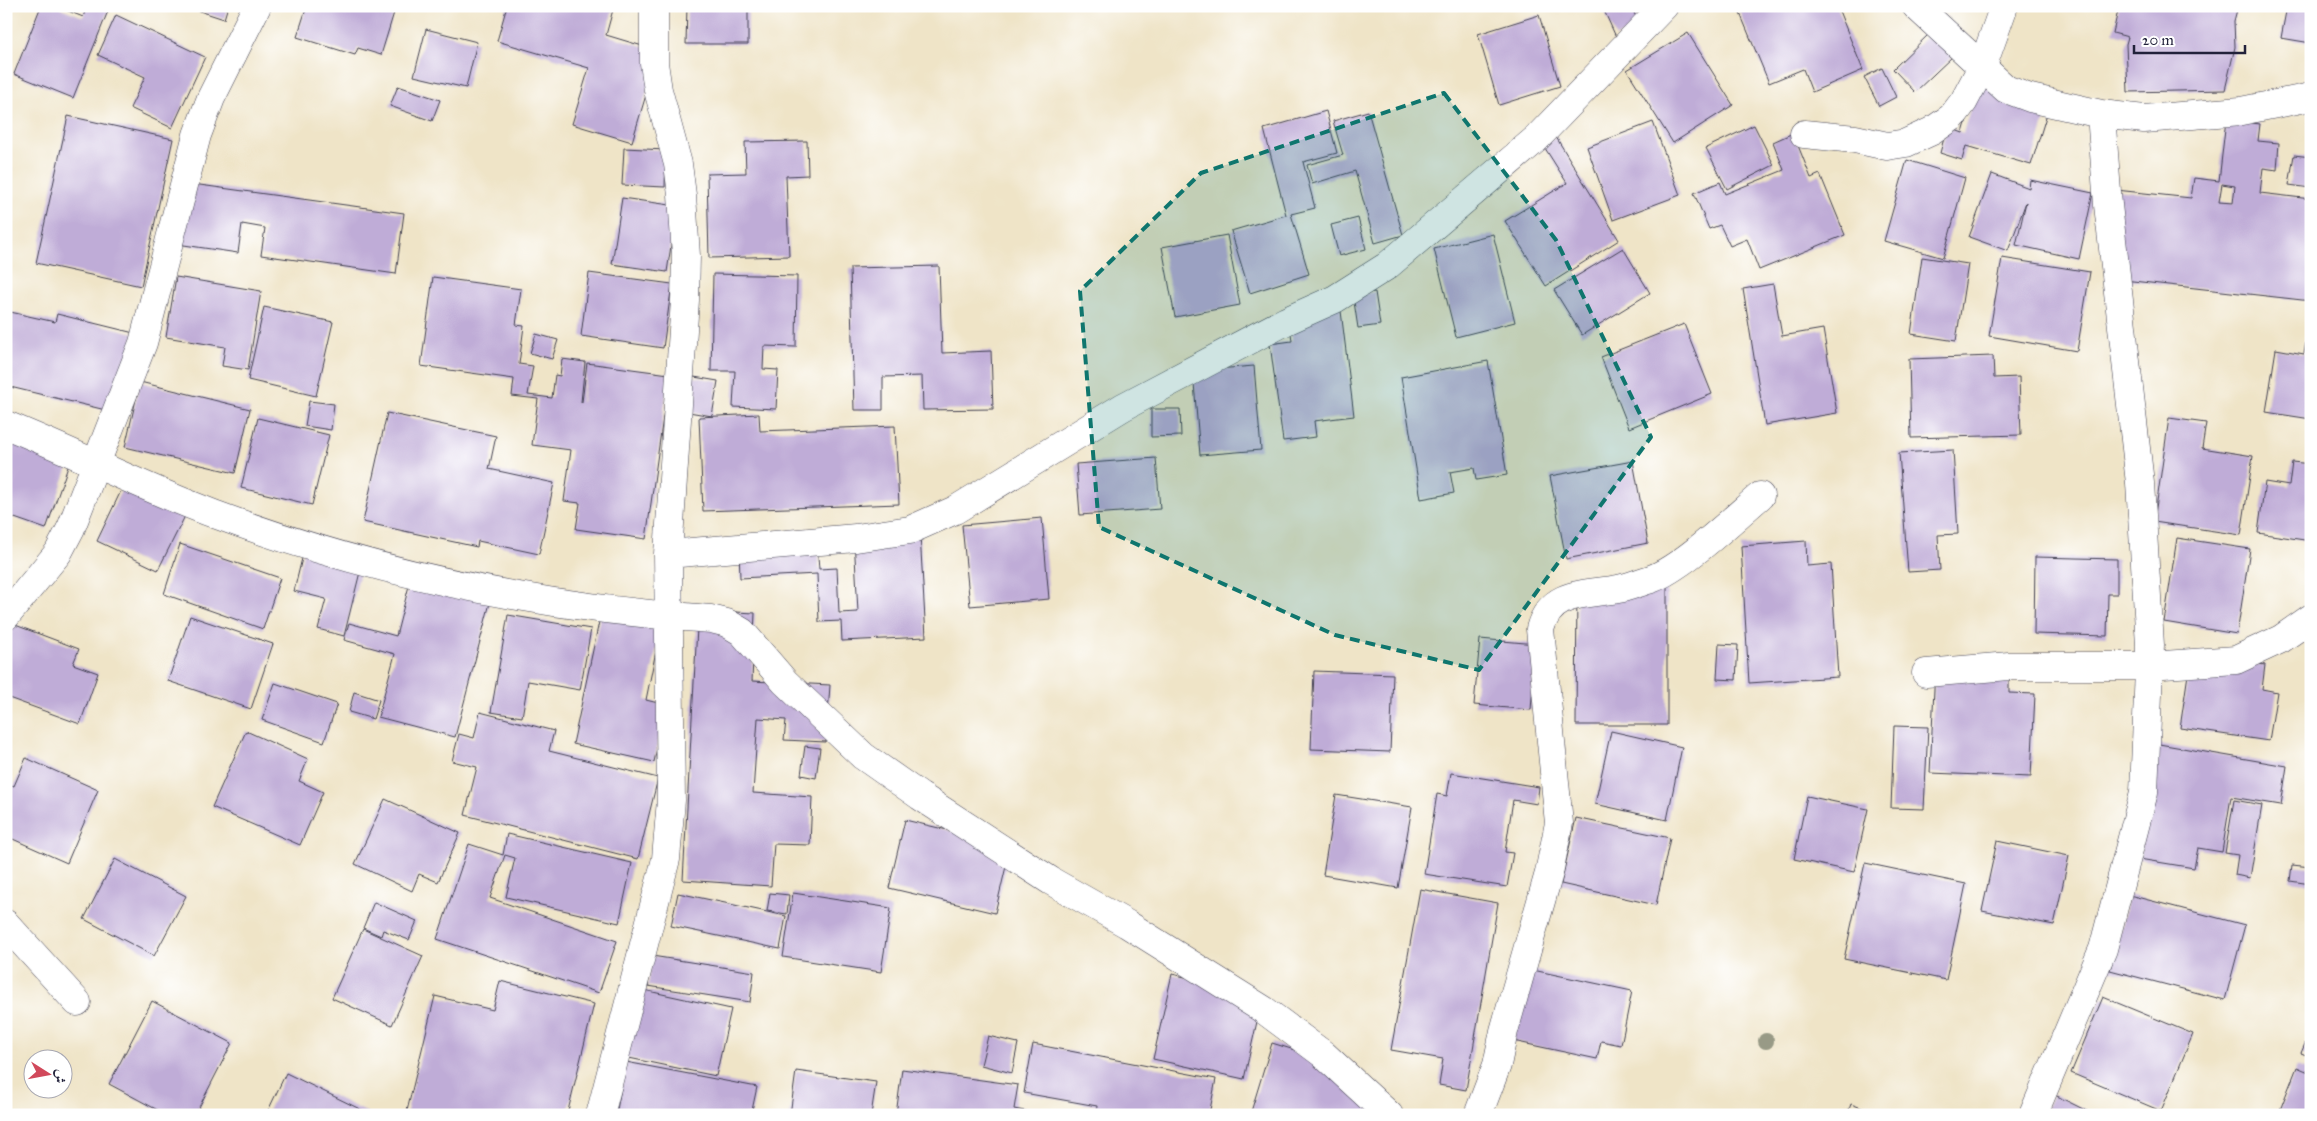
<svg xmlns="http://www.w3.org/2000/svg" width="2317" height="1121" viewBox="0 0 2317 1121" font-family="'IM FELL Great Primer',Amiri,serif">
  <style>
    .building { fill: #bfacd7; fill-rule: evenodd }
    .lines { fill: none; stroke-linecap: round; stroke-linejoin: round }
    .street-casing { stroke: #413f50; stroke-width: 29 }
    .street { stroke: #fff; stroke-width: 28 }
    .tree { fill: #989a86 }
    .marked { fill: #0f766e; fill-opacity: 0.2; stroke: #0f766e; stroke-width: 4; stroke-dasharray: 10 6; stroke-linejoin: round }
  </style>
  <rect width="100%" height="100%" fill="#fff"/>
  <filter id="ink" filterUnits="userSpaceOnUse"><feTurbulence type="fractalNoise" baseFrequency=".02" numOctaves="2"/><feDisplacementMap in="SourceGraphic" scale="10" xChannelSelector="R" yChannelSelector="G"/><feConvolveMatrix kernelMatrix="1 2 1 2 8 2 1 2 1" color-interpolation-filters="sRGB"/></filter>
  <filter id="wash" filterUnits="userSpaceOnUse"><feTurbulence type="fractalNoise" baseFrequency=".0096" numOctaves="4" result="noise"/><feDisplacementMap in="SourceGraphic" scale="20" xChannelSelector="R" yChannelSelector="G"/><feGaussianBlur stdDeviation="1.12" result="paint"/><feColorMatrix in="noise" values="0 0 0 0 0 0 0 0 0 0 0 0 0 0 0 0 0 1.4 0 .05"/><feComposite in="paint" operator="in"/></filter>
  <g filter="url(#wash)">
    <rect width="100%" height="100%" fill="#efe4c7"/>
    <g id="blocks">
      <path class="building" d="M41,6H56L83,17L87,6H110L73,98L14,74Z
        M184,6H228L224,19Z
        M307,6H396L381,55L358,48L355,55L297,37Z
        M507,6H614L606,35L659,51L632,142L572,124L589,68L497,41Z
        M687,6H748V44H686Z
        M1602,6H1631L1640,26L1616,37Z
        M1737,6H1837L1863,70L1812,92L1803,69L1769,83Z
        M2119,6H2238L2234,21L2235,47L2225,90L2128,92L2126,44L2128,37L2113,33Z
        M2287,6H2311V43L2281,38Z
        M116,15L205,57L172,128L130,108L145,77L98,55Z
        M1539,15L1560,86L1499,105L1478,34Z
        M426,29L477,42L466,88L414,76Z
        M1931,32L1953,56L1915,92L1893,69Z
        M1688,33L1733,105L1673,143L1627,70Z
        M1882,68L1896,97L1879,106L1864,77Z
        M1977,85L2049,107L2031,165L1966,146L1962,160L1940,153L1947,127L1963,133Z
        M398,86L440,100L432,121L390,106Z
        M1326,111L1337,153L1303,162L1315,208L1291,214L1309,274L1250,293L1231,231L1286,215L1264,129Z
        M1368,111L1403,235L1375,243L1355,171L1312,184L1307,165L1343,155L1333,121Z
        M68,116L173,139L141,286L36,263Z
        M2226,120L2260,124L2258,141L2279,143L2277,170L2263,168L2260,193L2311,199V301L2106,278L2116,190L2191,198L2194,178L2219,181ZM2222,184L2235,186L2233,203L2219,202Z
        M1653,122L1680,195L1613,220L1587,147Z
        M1754,125L1774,165L1727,189L1706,148Z
        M1793,133L1811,178L1820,174L1845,235L1759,270L1747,239L1730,246L1720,225L1709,229L1694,193L1720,182L1725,194L1784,170L1773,142Z
        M1556,137L1619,240L1546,286L1505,221L1567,183L1543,145Z
        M807,141L808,175L786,176L789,256L709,258L707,174L746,173L745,142Z
        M624,148L666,150L665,187L622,185Z
        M2294,155L2311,157V188L2289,185Z
        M1907,160L1965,178L1943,258L1884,241Z
        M1992,174L2029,188L2030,180L2093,193L2079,259L2016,245L2026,202L2008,251L1969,237Z
        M185,183L404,213L396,274L261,255L265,228L242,224L238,253L177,244Z
        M622,198L677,206L667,272L612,264Z
        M1358,218L1366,249L1339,256L1331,225Z
        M1493,234L1515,322L1456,337L1434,249Z
        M1227,235L1240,305L1175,317L1162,247Z
        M1623,248L1650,293L1582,335L1554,290Z
        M1922,257L1968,264L1956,341L1911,334Z
        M2002,258L2090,272L2077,351L1989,336Z
        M939,266L942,353L991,351L993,409L923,410L922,376L883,377V410H854L850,268Z
        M589,273L672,284L663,348L581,336Z
        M713,274L797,276L796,347L764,346L763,369L778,370L776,409L733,407L735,371H711Z
        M176,277L261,291L248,370L222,366L225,347L166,337Z
        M433,277L521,289L516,325L524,326L519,364L533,366L528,395L552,398L555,375L560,376L562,359L585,362L581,402H582L587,363L669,374L646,539L576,529L580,503L564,501L571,450L532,445L538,399L512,396L514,379L421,366Z
        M1773,284L1782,336L1823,329L1837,413L1765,425L1743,289Z
        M1375,292L1380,325L1358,328L1353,295Z
        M1340,303L1354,416L1314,421L1316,437L1283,441L1270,344L1292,341L1288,310Z
        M264,307L333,322L316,396L248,380Z
        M6,311L55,322L57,314L134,333L114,412L6,386Z
        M1684,324L1712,394L1629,428L1601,357Z
        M536,334L558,340L552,359L530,353Z
        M2307,334L2311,335V419L2266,412L2276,349L2304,354Z
        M1993,356L1994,378L2019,377L2021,435L1911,438L1909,359Z
        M1488,361L1507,475L1476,480L1474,468L1450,472L1454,493L1421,499L1401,377Z
        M1254,366L1261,450L1200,455L1193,371Z
        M688,376L718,381L712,416L683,411Z
        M140,382L250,409L235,473L125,447Z
        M309,401L334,404L331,430L305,426Z
        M1151,409H1180L1181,436L1151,437Z
        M387,413L496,436L489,469L554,483L539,554L478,541L477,547L363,522Z
        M759,414L760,431L895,426L899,504L703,511L699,417Z
        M258,418L329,435L312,505L241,488Z
        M2169,418L2206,423L2202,448L2253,456L2241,535L2154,522Z
        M6,423L75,447L46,529L6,515Z
        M1953,450L1958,534L1938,535L1940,570L1908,572L1899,453Z
        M1156,458L1160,509L1080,515L1076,464Z
        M1633,461L1648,543L1566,559L1550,476Z
        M2292,462L2311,464V541L2258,533L2265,482L2289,486Z
        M130,472L192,502L158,570L97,541Z
        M1042,518L1049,599L970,606L962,525Z
        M920,534L926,637L842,641L841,621L819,622L817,574L740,578L739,548L817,544L819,569L837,568L839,613L858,612L854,538Z
        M2177,538L2250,549L2237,634L2164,622Z
        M1806,541L1807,566L1831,564L1838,677L1749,683L1741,546Z
        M306,542L364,556L344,636L318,629L326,599L294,591Z
        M180,544L280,578L263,629L164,594Z
        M2035,557L2117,559V594H2108L2107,636L2034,634Z
        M411,578L491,599L455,737L378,717L395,654L344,640L349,623L396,636Z
        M1577,587H1667V725H1576Z
        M603,603L663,616L646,700L666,705L654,762L573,744Z
        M698,610L755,613L752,681L830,685L826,742L784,740L786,720L758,718L753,793L812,797L810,845L774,844L771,886L683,880Z
        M508,615L591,629L580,690L528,681L522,717L491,712Z
        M190,616L273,644L251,709L168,681Z
        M10,623L79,649L73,664L98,673L80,724L6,697V632Z
        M1480,639L1536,644L1531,710L1474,705Z
        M1719,644L1738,645L1736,680L1717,679Z
        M2191,654L2265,665L2262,689L2277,692L2269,741L2180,728Z
        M1935,668L2009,671V693L2035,694L2031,777L1930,773Z
        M1314,671L1393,674L1390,752L1311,749Z
        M275,683L337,704L324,742L262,720Z
        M354,692L379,700L373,719L349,712Z
        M480,712L554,731L549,751L658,778L638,859L465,815L477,767L452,761L459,734L474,738Z
        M1894,726L1928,727L1924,809L1891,808Z
        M246,731L308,759L299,781L323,792L300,845L212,807Z
        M1611,731L1682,747L1667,820L1595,804Z
        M2159,744L2287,766L2281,805L2231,797L2222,852L2198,848L2194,868L2139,859Z
        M805,746L820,748L816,778L801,775Z
        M26,758L98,790L67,863L6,836V783L14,786Z
        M1451,773L1539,787L1537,804L1513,800L1505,852L1513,853L1507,887L1424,874L1437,794L1447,796Z
        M1336,795L1412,807L1398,888L1323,875Z
        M1807,796L1868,809L1854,872L1794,859Z
        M385,799L460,833L438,882L419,874L412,891L355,864Z
        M2234,800L2262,805L2250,878L2235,875L2238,855L2225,853Z
        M1576,818L1670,838L1656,905L1561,884Z
        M905,820L1011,845L995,913L889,888Z
        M507,834L632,863L619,923L506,897L515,858L505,855L490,898L617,941L599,993L437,939L469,844L503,855Z
        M1997,841L2069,856L2054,925L1982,911Z
        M115,859L186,896L154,956L84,919Z
        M1865,863L1966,884L1946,980L1844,959Z
        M2292,865L2311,867V884L2290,881Z
        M1420,889L1498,903L1466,1090L1439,1085L1443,1059L1391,1050Z
        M678,893L786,916L780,949L671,926Z
        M770,893L789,895L787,914L767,911Z
        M793,893L891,908L881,972L783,957Z
        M2129,895L2245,925L2225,1000L2110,970Z
        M374,902L417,921L409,940L383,930L381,936L363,928Z
        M363,929L423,956L392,1025L332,998Z
        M652,956L754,972L750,1002L648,986Z
        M1528,969L1632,991L1621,1045L1601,1041L1597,1059L1513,1041Z
        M1172,974L1263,995L1244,1079L1153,1059Z
        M500,981L594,1004L567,1115H406L435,996L493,1010Z
        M639,989L731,1009L716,1076L624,1057Z
        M2103,997L2193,1034L2161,1111L2071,1073Z
        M152,1001L232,1043L195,1115H167L109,1084Z
        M2311,1030V1057L2301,1053Z
        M988,1036L1018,1043L1012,1073L981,1065Z
        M1272,1043L1349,1067L1388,1115H1250Z
        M1033,1044L1216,1079L1209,1115H1096L1097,1106L1024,1093Z
        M626,1062L757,1087L751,1115H616Z
        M2297,1067L2311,1073V1115H2278Z
        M902,1069L1018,1085L1014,1109L1046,1115H896Z
        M796,1071L876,1082L871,1115H790Z
        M286,1073L368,1113L367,1115H266Z
        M2053,1094L2095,1115H2043Z
        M1851,1104L1880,1115H1847Z"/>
    </g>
  </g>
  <g filter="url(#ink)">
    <use href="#blocks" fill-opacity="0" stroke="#413f50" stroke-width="1"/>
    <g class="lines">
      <g class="street-casing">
        <path id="street" d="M1916,6L2006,89L2030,98L2101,114L2144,119L2241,111L2311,97
          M1804,134L1855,139L1887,146L1906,143L1932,131L1952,117L1964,101L1983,65L2004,6
          M6,425C76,453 144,488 214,514C373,573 543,608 711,619L727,623L742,632L785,682L863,756L920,796L1051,881L1127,924L1264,1010L1323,1054L1389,1115
          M668,554L856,538L910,530L955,510L1123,407L1286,321L1335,299L1387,266L1536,139L1664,6
          M6,616L58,553L71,528L143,343L197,135L211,98L257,6
          M1926,673L2009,666H2149L2236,660L2281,639L2311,618
          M6,924L77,1002
          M600,1115L666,859L671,800L668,554L685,300L686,256L682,195L678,164L658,90L654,63V6
          M1478,1115L1497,1065L1504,1031L1549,873L1559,823L1540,629C1551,590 1586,595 1618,589C1629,587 1640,582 1651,579C1682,568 1733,519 1760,496
          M2033,1115L2103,949L2144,792L2150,645L2140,483L2108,205L2101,114"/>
      </g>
      <use href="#street" class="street"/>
    </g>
    <circle class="tree" cx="1766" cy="1041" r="8"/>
  </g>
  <path class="marked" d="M1444,93L1556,240L1651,437L1479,670L1335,635L1099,527L1080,291L1201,173Z"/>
  <rect width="2317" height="1121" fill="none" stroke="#fff" stroke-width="25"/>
  <g transform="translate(48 1074) rotate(101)"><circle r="24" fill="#ffffff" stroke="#a7a7b1"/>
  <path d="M0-4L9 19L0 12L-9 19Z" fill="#d1495b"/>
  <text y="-8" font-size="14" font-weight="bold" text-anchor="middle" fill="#22223b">ش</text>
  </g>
  <path d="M2134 45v8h111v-8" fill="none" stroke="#22223b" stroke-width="2.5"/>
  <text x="2142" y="45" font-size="15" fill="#22223b" stroke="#ffffff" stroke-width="4" paint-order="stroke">20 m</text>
</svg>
